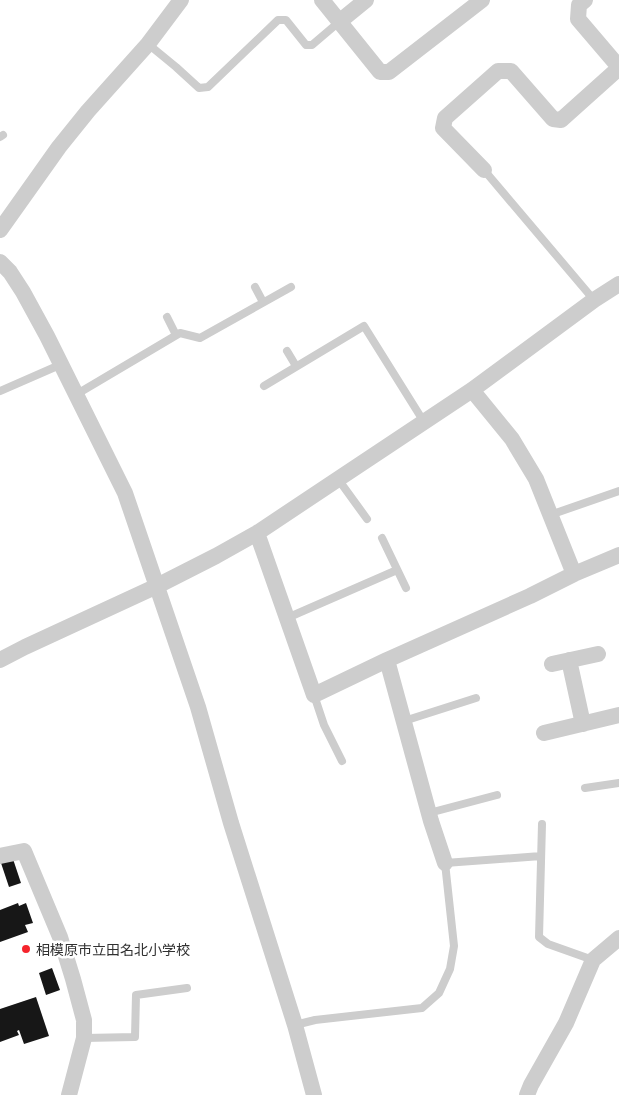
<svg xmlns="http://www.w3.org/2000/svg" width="619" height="1095" viewBox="0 0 619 1095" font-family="Lato,'Noto Sans JP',sans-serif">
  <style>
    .building { fill: #171717 }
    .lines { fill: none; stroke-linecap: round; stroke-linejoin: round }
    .service { stroke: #cdcdcd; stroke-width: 8 }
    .minor { stroke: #cdcdcd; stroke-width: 16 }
    .poi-dot { fill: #f5242c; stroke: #fff; stroke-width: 2 }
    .labels { text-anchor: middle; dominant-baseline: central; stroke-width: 5; stroke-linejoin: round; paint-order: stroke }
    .poi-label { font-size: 14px; fill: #303030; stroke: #fff; text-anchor: start }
  </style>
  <rect width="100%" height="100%" fill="#fff"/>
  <path class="building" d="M13,859L21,883L9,887L1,863Z
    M18,903L19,906L26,903L33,923L25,925L28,932L0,942V910Z
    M52,968L60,990L46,995L39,973Z
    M36,997L49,1036L24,1044L19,1030L17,1031L19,1035L0,1042V1009Z"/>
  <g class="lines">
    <path class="service" d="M148,44L176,67L199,88L208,87L278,20H286L306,45H312L339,22
      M0,137L3,135
      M484,170L594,300
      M255,287L263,302
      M167,317L176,335
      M287,351L296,366
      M264,386L364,326L424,422
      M0,391L62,364
      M77,394L180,333L200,338L291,287
      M338,479L367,519
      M550,515L619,491
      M382,538L406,588
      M287,618L397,570
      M314,695L324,725L342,761
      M404,721L476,698
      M585,788L619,783
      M429,813L497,795
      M542,824L539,937L548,944L593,960
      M295,1025L315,1020L422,1008L439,993L450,969L454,946L445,863L541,856
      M84,1038L135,1037L136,995L187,988"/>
    <path class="minor" d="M322,0L380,72H389L482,0
      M585,0L579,5L578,19L619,67
      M339,22L366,0
      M484,170L443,128L445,118L498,71H511L553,119L561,120L619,68
      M0,230L59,147L88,111L148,44L181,0
      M0,262L10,272L23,292L47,336L125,493L198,707L231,823L295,1025L314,1095
      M257,533L314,695L387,660L530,596L574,574L536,479L512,439L472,390
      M574,574L619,555
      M0,660L25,647L157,586L216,556L257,533L472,390L594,300L619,284
      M387,660L431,821L445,863
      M569,660L583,724
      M552,664L598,654
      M544,733L619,715
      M0,856L24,851L60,937L73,979L84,1020V1038L69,1095
      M527,1095L531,1085L566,1023L593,960L619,938"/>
  </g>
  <circle class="poi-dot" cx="26" cy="949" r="5"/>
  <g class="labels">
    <g class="poi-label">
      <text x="36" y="949">相模原市立田名北小学校</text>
    </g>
  </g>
</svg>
